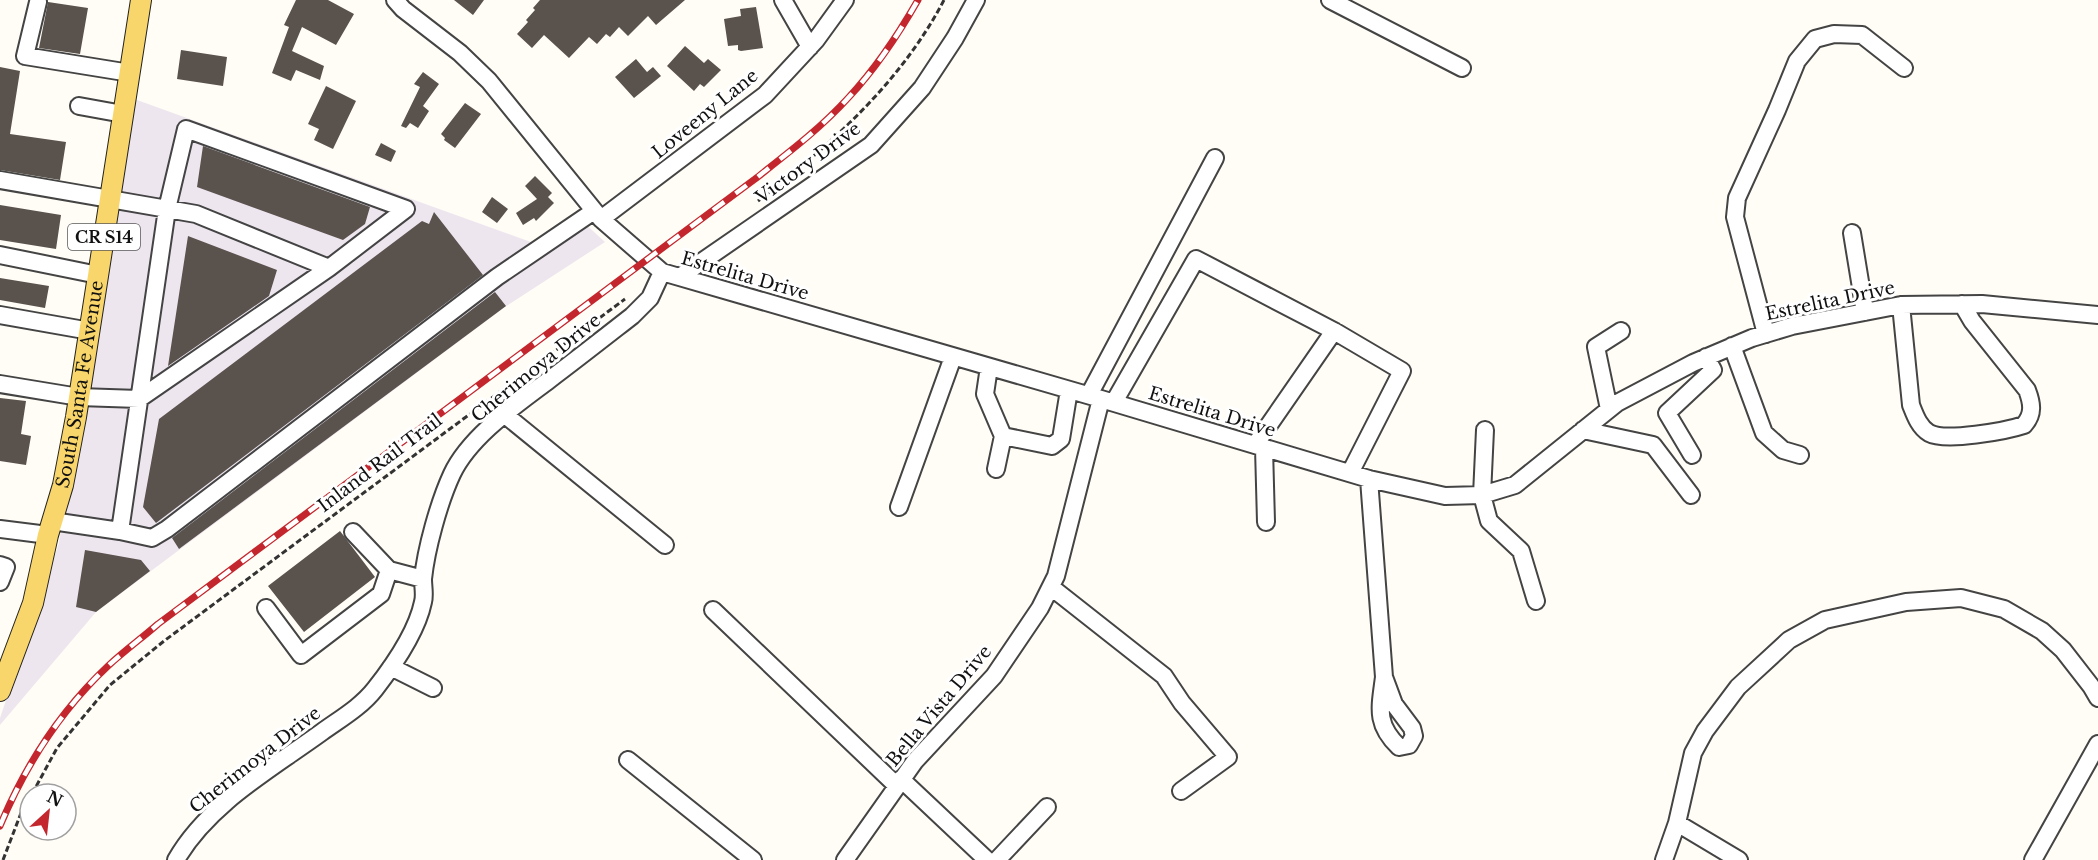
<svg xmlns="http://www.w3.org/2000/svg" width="2098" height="860" viewBox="0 0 2098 860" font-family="'Libre Baskerville',serif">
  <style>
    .industrial { fill: #eee6ef }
    .building { fill: #5a524d }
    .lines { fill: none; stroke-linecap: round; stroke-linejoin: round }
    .minor-casing { stroke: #444; stroke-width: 20 }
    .major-casing { stroke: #222; stroke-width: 22 }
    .path { stroke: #333; stroke-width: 3; stroke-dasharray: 6 3; stroke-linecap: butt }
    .minor { stroke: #fff; stroke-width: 16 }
    .major { stroke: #f9d66b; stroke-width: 20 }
    .rail-casing { stroke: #c4262e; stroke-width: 7 }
    .rail { stroke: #fff; stroke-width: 4.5; stroke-dasharray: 14; stroke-linecap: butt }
    .labels { text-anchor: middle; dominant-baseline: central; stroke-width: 6; stroke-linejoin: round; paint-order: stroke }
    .shield { fill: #fff; stroke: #585858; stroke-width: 1.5 }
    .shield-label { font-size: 16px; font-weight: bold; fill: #111 }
    .street-label { font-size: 18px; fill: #111; stroke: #fff }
  </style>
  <rect width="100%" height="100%" fill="#fffdf5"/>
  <path class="industrial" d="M126,96L542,246L581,220L605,242L505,307L96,612L0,725V718L59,543Z"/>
  <path class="building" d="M296,0H328L354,14L336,45L302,27L292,51L324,66L320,80L296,70L291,81L272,73L289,27L284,25Z
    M454,0H484L473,15Z
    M540,0H685L656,25L648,16L628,36L619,27L610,37L606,34L597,44L589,37L569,58L544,35L532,48L517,34L528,22L526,20L535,10L533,8Z
    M48,2L88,8L80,54L39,48Z
    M756,7L763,48L741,51L738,50V45L728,46L724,19L741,16L740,9Z
    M685,46L704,63L708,59L721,70L704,87L700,84L694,91L667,66Z
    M181,50L227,57L223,86L177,79Z
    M636,59L647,72L653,67L661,76L634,98L615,77Z
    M0,67L20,71L10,134L66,142L60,180L0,170Z
    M423,72L439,84L423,106L429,111L418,128L410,123L406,128L401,126L420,87L414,84Z
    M326,86L356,101L333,149L314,140L319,129L308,124Z
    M465,103L481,114L455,148L444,140L445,138L441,134Z
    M381,143L396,151L391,162L375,155Z
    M203,146L370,207L365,224L343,240L197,187Z
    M535,176L552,193L548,197L554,203L536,221L534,218L523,225L516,213L537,199L525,186Z
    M492,197L508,209L497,223L482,212Z
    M0,205L61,215L56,249L0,240Z
    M434,212L483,275L156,523L143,507L159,419L422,221L429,224Z
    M188,236L277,270L269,296L168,366Z
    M0,278L49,286L45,308L0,300Z
    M495,292L506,306L179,549L172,538Z
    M0,398L26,401L21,434L31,436L26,465L0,461Z
    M340,531L375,577L304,632L268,586Z
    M85,550L141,560L150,571L96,612L76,607Z"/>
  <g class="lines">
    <g class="minor-casing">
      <path id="minor" d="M395,0L403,9L460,53L489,81L601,219L662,272L1101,399L1369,479L1445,496L1482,495L1515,485L1617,403L1693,363L1752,338L1792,326L1901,305L1982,304L2098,315
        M783,0L810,47
        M1330,0L1462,68
        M38,2L25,56L130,73
        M79,106L123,114
        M0,180L196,214L329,268L406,209L186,129L167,209L120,531L152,538L167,529L497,277L594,211
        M601,219L765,95L816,40L845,0
        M1852,233L1865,312
        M0,255L98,275
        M681,276L871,145L922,88L955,38L976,0
        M1901,305L1911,405C1915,415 1919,427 1929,433C1945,442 2006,431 2024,425C2034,414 2032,403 2027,390L1972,321L1962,304
        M0,315L90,331
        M1766,334L1735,217L1737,198L1777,110L1797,61L1815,39L1834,34L1862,35L1904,68
        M1732,346L1764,433L1783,450L1800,455
        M989,367L985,394L1003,436L996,469
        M0,384L79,397L139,399L329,268
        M1089,395L1215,158
        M1114,402L1196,259L1334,331L1402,371L1350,473
        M1609,409L1596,347L1621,331
        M504,414L665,545
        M1485,430L1482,495L1489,521L1521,551L1536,601
        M1583,430L1653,445L1691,495
        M1003,436L1052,446L1061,439L1069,390
        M1255,445L1334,331
        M1264,448L1266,522
        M1692,455L1667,413L1713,370L1706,357
        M1369,479L1384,677L1394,704L1412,728L1414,736L1409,745L1399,747C1375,724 1380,708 1384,677
        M899,507L953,357
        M52,521L120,531
        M0,529L48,535
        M353,532L389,570L423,579
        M0,565L6,567L0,582
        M1051,587L1164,676L1182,703L1228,757L1181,791
        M266,608L301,655L381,594L389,570
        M713,610L897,786
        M391,667L433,688
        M628,760L753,860
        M901,779L987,860
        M1677,823L1739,860
        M176,860C208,804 271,769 322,732C340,719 361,707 375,689C393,666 417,631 423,602C425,595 423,587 423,579C426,549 439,502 452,474C470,436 516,405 549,380C577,359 605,337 632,316L650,298L662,272
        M845,860L915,761L994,676L1040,608L1056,576L1101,399
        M997,860L1047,807
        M1664,860L1677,823L1693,753L1705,731L1738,687L1789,640L1825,620L1906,602L1961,598L2004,609L2042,631L2063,650L2091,686L2098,698
        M2033,860L2098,744"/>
    </g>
    <g class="major-casing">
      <g id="major">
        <path id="s1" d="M0,691L33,603L48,535L63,485L76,417L141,0"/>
      </g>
    </g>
    <path class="path" d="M758,201C830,146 902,81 944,0
      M32,794L57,748L110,685L164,641L625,299
      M3,860L21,813L30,797"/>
    <use href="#minor" class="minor"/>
    <use href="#major" class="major"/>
    <g class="rail-casing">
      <path id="rail" d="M0,826C25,766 61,710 108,666C124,651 142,638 158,624L755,179C788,153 821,128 849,97C876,68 898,35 918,0"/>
    </g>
    <use href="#rail" class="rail"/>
  </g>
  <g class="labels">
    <rect class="shield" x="68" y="224" width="72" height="26" rx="4.5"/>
    <g class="shield-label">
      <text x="104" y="237">CR S14</text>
    </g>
    <g class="street-label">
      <text transform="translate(705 114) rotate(-39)">Loveeny Lane</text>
      <text transform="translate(808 163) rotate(-36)">Victory Drive</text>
      <text transform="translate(745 276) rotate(16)">Estrelita Drive</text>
      <text transform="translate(1830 301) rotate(-12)">Estrelita Drive</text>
      <text transform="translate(536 368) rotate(-39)">Cherimoya Drive</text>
      <text stroke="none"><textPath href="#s1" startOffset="318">South Santa Fe Avenue</textPath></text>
      <text transform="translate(1212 412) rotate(17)">Estrelita Drive</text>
      <text transform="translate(380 463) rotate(-37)">Inland Rail Trail</text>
      <text transform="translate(939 706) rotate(-50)">Bella Vista Drive</text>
      <text transform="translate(255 760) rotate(-38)">Cherimoya Drive</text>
    </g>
  </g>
  <g transform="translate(48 812) rotate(27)"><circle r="28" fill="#ffffff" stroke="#a0a0a0" stroke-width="1.5"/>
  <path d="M0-4.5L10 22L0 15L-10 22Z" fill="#c4262e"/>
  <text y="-9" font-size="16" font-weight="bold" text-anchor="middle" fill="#111111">N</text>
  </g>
</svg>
